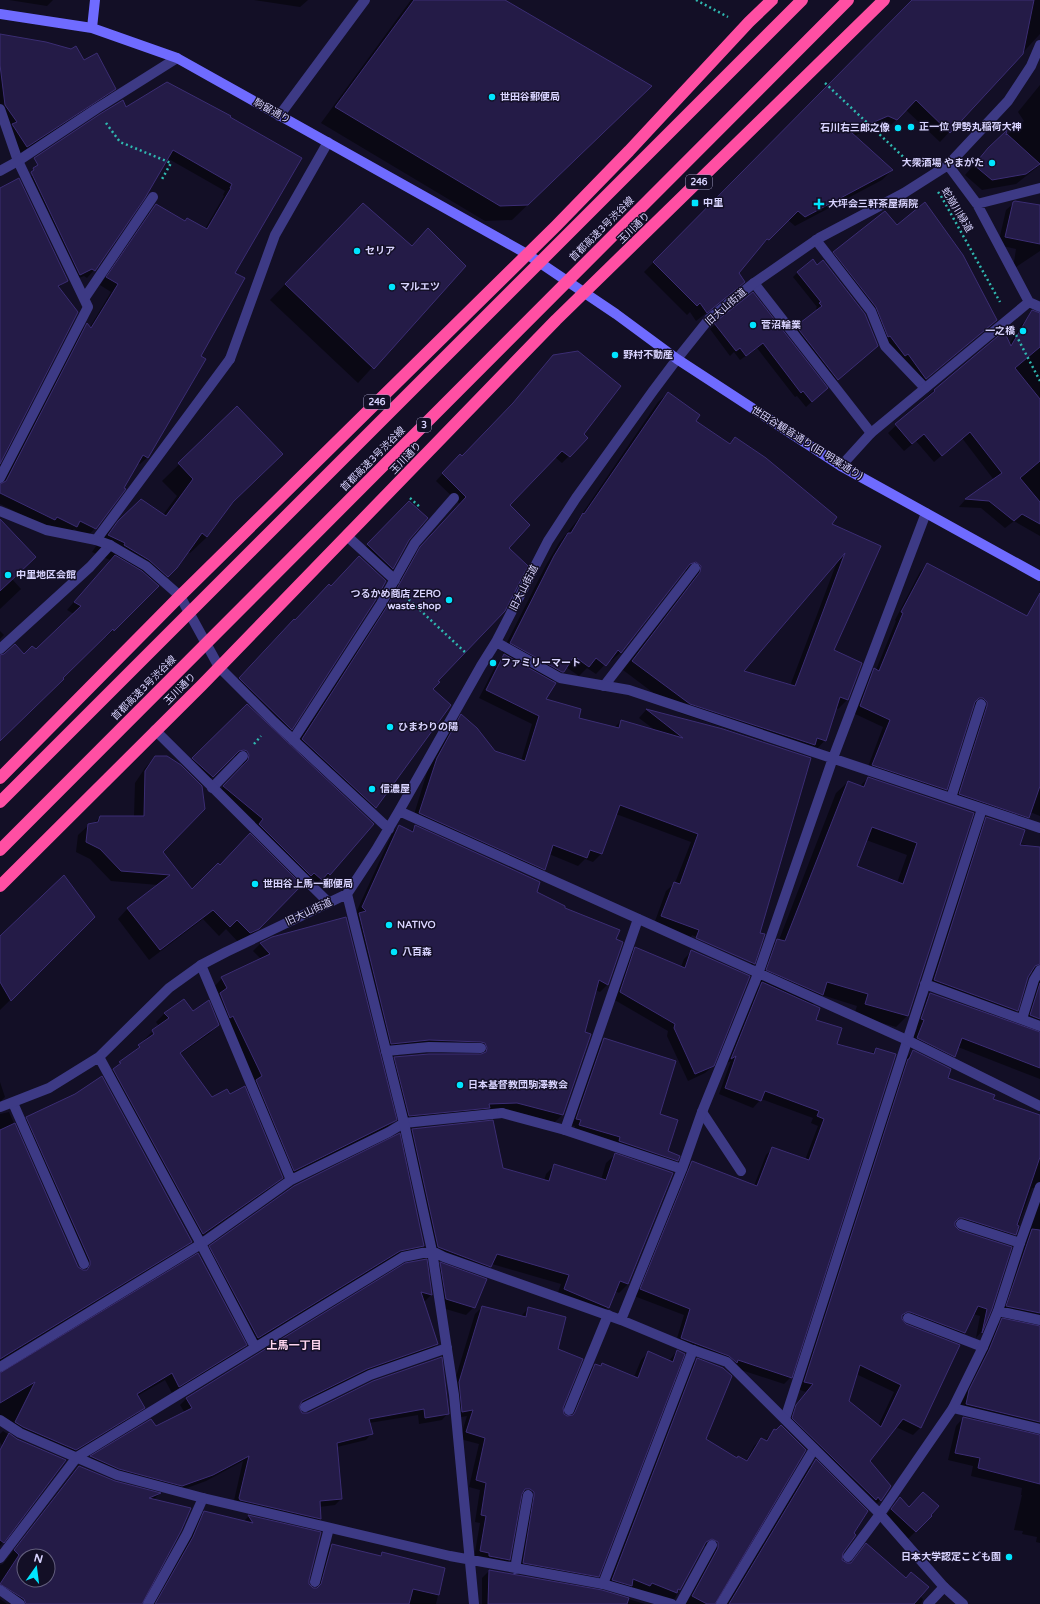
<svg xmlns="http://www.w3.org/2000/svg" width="1040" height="1604" viewBox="0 0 1040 1604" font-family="'Varela Round','Noto Sans JP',sans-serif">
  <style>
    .shadow { fill: #0007; fill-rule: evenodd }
    .building { fill: #241b47; stroke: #3b2d73; fill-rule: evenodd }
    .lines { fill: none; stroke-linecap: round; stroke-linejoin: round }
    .path { stroke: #2fb8b0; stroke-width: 2.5; stroke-dasharray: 2 3; stroke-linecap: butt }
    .lane { stroke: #3d3a85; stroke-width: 10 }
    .street { stroke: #3d3a85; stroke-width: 10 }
    .secondary { stroke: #6f6bff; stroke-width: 10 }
    .highway { stroke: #ff4fa3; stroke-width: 12 }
    .highway-bridge { stroke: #ff4fa3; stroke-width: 12 }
    .poi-dot { fill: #00e5ff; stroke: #130f26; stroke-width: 1.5 }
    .labels { text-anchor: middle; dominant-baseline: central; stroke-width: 3; stroke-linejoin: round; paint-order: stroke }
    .shield { fill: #130f26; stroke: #9e99be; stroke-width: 1 }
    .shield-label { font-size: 9px; font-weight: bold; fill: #d9d4ff }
    .poi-label { font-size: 10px; font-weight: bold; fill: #d9d4ff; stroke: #130f26; text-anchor: start }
    .street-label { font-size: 10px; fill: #d9d4ff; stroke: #130f26 }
    .neighbourhood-label { font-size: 11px; font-weight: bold; fill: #ffd6f0; stroke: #130f26 }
  </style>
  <rect width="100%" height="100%" fill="#130f26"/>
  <path class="shadow" d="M9,0H53L47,6Z
    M254,0H308L300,7Z
    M411,0H503L635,101L512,220L485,221L321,123Z
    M912,0H1040V34L940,142L906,110L887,129L878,125L854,136L892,170L882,180L795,226L788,220L758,249L738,273L744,282L734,291L696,321L690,312L687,315L644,272Z
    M0,35L84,62L115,88L108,96L19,154L0,117Z
    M1040,85V165L1016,184L982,190L965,175L988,149L989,150L1024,121L1018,112Z
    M126,108L229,117L301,158L233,273L199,356L148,457L140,464L137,463L95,528L88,536L74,529L69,534L49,525L47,527L0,504V485L80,331L87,324L90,327L111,292L100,285L149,213L156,206L185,222L205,229L224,196L223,195L225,191L167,158L94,270L87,278L84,276L72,281L25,183L32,175L45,169Z
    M0,191L67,280L58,288L0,462Z
    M1014,203L1040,206V251L1013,269L1016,249L998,245L1006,210Z
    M348,219L411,247L465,266L358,383L270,300Z
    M896,227L996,320L919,385L869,314L827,259L834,252Z
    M817,266L872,350L833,383L792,332L817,310L816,308L817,307L793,277L798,272Z
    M753,294L821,393L806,407L797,396L795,397L757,348L740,360L734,352L730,356L710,329Z
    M1028,318L1040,324V536L1014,521L1005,528L981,508L959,507L965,500L994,480L962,438L934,462L916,441L904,451L888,433L934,390L1009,345L1021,325Z
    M668,393L695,421L729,444L735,438L831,524L880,546L833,650L861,663L847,700L838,709L836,708L825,740L816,750L811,748L804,754L680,713L623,670L691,582L692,576L686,571L683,572L621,652L611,661L609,660L596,674L587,668L579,676L566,667L552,682L545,700L578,719L614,728L621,721L656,731L639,718L646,710L723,729L759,934L764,935L754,964L746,971L654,924L666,891L675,883L691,842L616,814L601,854L593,862L585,859L578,866L549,854L544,869L536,877L412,821L429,766L454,723L461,715L494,752L521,761L532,724L479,698L497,663L506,654L502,652L545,567L559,543L580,517L658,402ZM837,562L790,686L743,671ZM692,935L751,961V964L691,937Z
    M237,408L230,503L207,537L190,553L187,552L176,567L106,637L105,636L0,740V656L24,655L36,651L74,614L67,610L110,560L92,552L101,539L119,522L163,515L177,496L162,481Z
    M583,434L587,438L562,463L555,457L508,505L507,548L432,689L450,705L375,807L368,814L295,746L380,615L414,555L460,504L436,481L460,455L462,457Z
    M402,509L409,539L392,569L386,575L362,551Z
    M0,522L12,579L21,589L0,609Z
    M928,564L1026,617L1029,613L1040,619V816L1030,812L1029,817L1021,825L952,802L976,705H973L946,789L938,797L866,772L883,727L853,713L867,677L874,669L876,670L896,621L895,620L920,572Z
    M331,587L375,600L291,729L284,736L232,685L287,627Z
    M0,631L4,635L0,639Z
    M247,706L330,874L323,881L321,879L314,886L217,793L242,768L243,762L237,756L231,757L206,783L186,765Z
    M155,757L162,852L192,890L220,866L301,885L248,939L239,943L226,929L219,936L203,919L149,960L118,919L128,908L158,885L111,881L90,859L76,852L78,835L89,825L93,824L100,817H134L135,783L145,768Z
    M868,778L973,813L908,1015L896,1027L854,1015L857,1006L822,995L812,1005L815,1021L836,1044L871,1054L876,1049L791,1377L784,1384L732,1367L675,1345L684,1315L634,1296L685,1169L692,1162L754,1186L766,1155L773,1148L805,1160L818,1126L811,1123L813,1118L761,1099L753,1108L719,1094L731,1061L725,1064L755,990L761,984L756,981L766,951L777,940H779L836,793L848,782L860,786ZM866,840L907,855L897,883L856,867Z
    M987,818L1020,843L1040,849V1079L958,1047L954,1056L947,1064L910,1045L917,1028L914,1027L922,1001L930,994L1038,1033L1037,1029L1023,1023L1035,971L1031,972L1027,976L1017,1010L1009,1018L927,988L979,826Z
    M399,826L410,832L415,826L536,893L615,940L607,985L600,992L595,990L562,1115L555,1122L508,1110L401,1123L387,1065L395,1058L480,1055L477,1050L384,1051L355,915L392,834Z
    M94,917L0,1010V937Z
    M273,938L395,1120L388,1127L287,1178L213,1001L219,995L215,986L222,978L261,959L253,951L260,944Z
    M635,948L681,967L684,959L692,951L713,1066L705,1073L688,1081L667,1036L668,1031L613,999L628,956Z
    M165,1013H193L218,1025L209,1034L180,1054L211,1099L282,1177L273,1186L194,1242L105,1078L120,1063L145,1042L144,1040L152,1032L156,1039L154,1031H152L159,1026L156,1022Z
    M604,1039L658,1115L667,1152L677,1160L671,1167L574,1131L575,1126L570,1125L598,1045Z
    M913,1051L946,1078L1040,1124V1543L1036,1542L1037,1537L1022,1534L1023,1531L1014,1530L1022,1495H1021L1022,1488L971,1476L973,1466L948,1460L956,1426L963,1418L1039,1436V1434L1034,1430L959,1412L962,1399L995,1327L1002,1320L1039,1327V1325L1034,1321L1000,1314L1038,1191L1034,1188H1032L1015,1234L1008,1242L952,1224L991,1308L981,1332L976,1338L980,1316L973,1314L964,1333L957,1340L899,1318L921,1427L913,1435L896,1427L869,1461L880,1500L873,1508L785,1426L789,1414L806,1392L797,1389L905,1059ZM856,1374L894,1392L878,1426L848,1401Z
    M0,1082L5,1097L0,1102Z
    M9,1112L77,1267L83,1271L20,1125L27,1118L191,1242L184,1248L0,1361V1114Z
    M412,1130L502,1168L544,1181L546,1174L554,1166L601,1180L606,1163L615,1155L672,1174L628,1284L619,1293L615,1291L608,1307L599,1316L556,1298L561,1284L492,1264L482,1275L429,1255L404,1138Z
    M423,1246L416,1253L251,1345L203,1254L210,1247Z
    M406,1264L431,1295L425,1301L422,1300L437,1344L431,1350L360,1375L298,1407L301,1413L308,1414L373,1382L448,1413L442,1420L419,1424L418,1415L369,1423L372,1433L366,1440L337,1447L341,1499L335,1505L319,1507L320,1519L314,1525L233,1505L243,1461L206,1481L176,1492L85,1463L91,1457L151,1420L155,1427L185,1413L180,1405L186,1399Z
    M441,1264L474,1307L466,1315L439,1307L433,1271Z
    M482,1307L521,1316L529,1308L557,1350L563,1414L567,1417H570L588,1372L595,1365L600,1367L602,1364L634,1377L641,1360L648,1353L669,1361L677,1351L598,1576L591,1583L516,1569L527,1500L522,1495H520L509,1560L502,1567L474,1558L480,1523L475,1522L480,1490L469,1487L479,1444L460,1439L467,1416L455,1418L452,1390L475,1314Z
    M246,1345L239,1352L172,1393L165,1380L137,1396L143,1408L137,1414L68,1456L0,1423V1374Z
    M697,1359L705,1440L736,1459L746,1461L754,1446L761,1439L765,1441L774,1430L714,1604H685L708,1546H703L675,1598L669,1604L605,1587L690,1366Z
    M3,1431L17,1440L65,1461L0,1546V1448L5,1451L0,1442V1434Z
    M816,1461L852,1533L840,1557L843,1563L848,1565L851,1563L866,1545L923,1599L921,1604H727L809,1467Z
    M79,1467L115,1482L159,1494L153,1500L141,1604H15L0,1594V1565L3,1564L72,1474ZM24,1556H48V1580H24Z
    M900,1498L908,1508L931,1516L908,1539L884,1518Z
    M204,1512L243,1522L249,1516L320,1533L308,1580L309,1587L315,1589L325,1552L332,1545L379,1556L382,1553L444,1569L436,1604H153L198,1519Z
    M489,1571L601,1591L645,1604H482V1578Z
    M0,1599L7,1604H0Z"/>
  <path class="building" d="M414,0H505L652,86L528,205L500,206L335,107Z
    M912,0H1034L1023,54L950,133L916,100L897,120L888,116L851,132L893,170L805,217L798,211L769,240L767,239L739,273L745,282L707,313L700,303L697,306L653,262Z
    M0,34L46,42L71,49L76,46L84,60L97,53L116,89L27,147L12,124L17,122L5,105L0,65Z
    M167,82L231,116L230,117L302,158L235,273L245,278L201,356L206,359L148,458L143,455L124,488L126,489L96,529L80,521L77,527L57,517L55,520L0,493V484L6,481L87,323L91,328L118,284L106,277L156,204L185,221L187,218L207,229L231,188H230L232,184L173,150L145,198L95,271L92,269L80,275L31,172L34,170L33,168L38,165L34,158L100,114L123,100L126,107Z
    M1007,130L1006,135L1007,134L1040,164L1026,174L992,180L974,165L988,148Z
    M19,178L68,281L58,286L78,312L0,464V188Z
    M1015,201L1040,205V244L1005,237L1013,202Z
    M925,202L963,255L997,320L926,379L908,354L905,356L890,336L888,337L876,307L833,252L885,211L897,225Z
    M363,203L412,246L428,228L466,266L374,369L285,284Z
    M813,259L817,265L823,260L865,314L878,346L838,380L796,326L822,306L819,303L821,302L797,272Z
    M753,292L828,388L812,402L803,391L801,393L763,343L746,356L740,348L736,351L714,323Z
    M1032,310L1040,313V347L1015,368L1040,399V461L1020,478L1040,502V524L1022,514L1014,521L989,501L965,499L1002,473L970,432L942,456L924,434L912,444L895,424L935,391L934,390L1004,331L1011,346Z
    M578,351L621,386L584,434L588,438L570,457L562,451L510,505L530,525L509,548L528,566L505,611L438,681L440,682L433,689L451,705L376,808L302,739L386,608L420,547L466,497L442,473L460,454L462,456L513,403L553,355Z
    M668,392L700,415L696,421L730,444L735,437L766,458L837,517L832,524L881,546L834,650L862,663L848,700L840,697L826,741L817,738L815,745L690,704L632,661L700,572L701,566L696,562L690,564L621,653L618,650L606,666L596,658L589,667L574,656L564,672H562L510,643L554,556L568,533H571L583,513L584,514ZM845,553L795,686L744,671Z
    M237,406L283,454L233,502L207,537L202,533L177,568L168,577L149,560L124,545L125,543L108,535L118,521L141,499L166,516L193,479L178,463Z
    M409,501L428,518L409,540L393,569L367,544Z
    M0,519L36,557L0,591Z
    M115,555L142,571L159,586L114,631L113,629L63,678L64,679L0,741V655L4,654L15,644L24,654L32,646L36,649L81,606L74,602Z
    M359,556L386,581L375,601L292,730L239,678L294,619L295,620L329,584L331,586Z
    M927,563L1027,616L1040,593V786L1029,818L959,794L987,706V702L983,698H979L975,702L947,790L872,765L890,720L860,706L874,668L879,671L903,613L901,612Z
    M504,654L556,683L546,699L581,709L579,718L619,728L621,720L683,738L646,709L723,729L811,758L760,933L765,934L755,964L696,938L699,930L661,916L674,882L680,884L698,834L620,805L602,854L590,850L587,858L553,845L545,870L419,813L437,758L461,714L477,728L495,751L525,761L539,716L486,690Z
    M247,704L374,824L330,875L328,873L322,880L314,873L311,876L259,824L263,819L223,786L248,760L249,755L247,751L244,750L239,751L213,777L192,758Z
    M155,756H167L181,765L202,786L205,809L163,852L192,889L218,863L220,865L250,833L302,885L259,929L250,933L237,920L230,927L213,910L160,950L127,908L170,875L121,871L100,849L86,842L88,824L98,822L100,816H144L145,771Z
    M868,777L974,813L908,1016L865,1004L868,994L827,982L823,995L766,970L777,939L785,941L848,781L864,787ZM872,827L917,843L903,884L857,866Z
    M986,817L1025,830L1020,845L1040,847V964L1035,966L1028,977L1018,1011L934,980Z
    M399,825L413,832L415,825L540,882L537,892L565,906V908L620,930L616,939L623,942L608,985L599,980L585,1032L591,1034L563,1115L517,1103L489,1104L490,1108L409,1116L394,1057L429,1054H481L486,1052L487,1048L485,1043L481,1042L429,1040L391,1044L359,913L366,911L362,907Z
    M64,875L95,917L11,1001L0,982V936Z
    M346,917L397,1120L294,1171L256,1080L262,1076L233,1016L230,1018L220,993L227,988L221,977L270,954L260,943L272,937Z
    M635,947L685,968L691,950L750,976L714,1066L695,1074L674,1028L675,1024L620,992Z
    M762,982L820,1008L816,1020L842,1028L837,1044L874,1054L876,1048L896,1054L792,1378L738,1360L737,1363L729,1356L681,1338L690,1309L640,1289L692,1161L757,1186L772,1147L809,1160L824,1119L817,1116L819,1111L765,1091L761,1101L725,1088L736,1056L731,1059Z
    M1040,983V1019L1030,1015Z
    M930,993L1040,1032V1068L962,1038L955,1057L917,1038L924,1020L921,1019Z
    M184,999L193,1011L209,1000L219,1025L180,1053L212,1097L227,1089L230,1094L245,1086L283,1178L203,1234L113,1069L121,1063L119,1062L140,1047L138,1045L154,1034L152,1030L169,1018L164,1013Z
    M604,1038L676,1061L660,1114L678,1120L668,1151L680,1156L678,1161L619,1141L620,1137L579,1125L581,1120L576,1119Z
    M913,1050L951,1069L948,1078L995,1095L993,1099L1040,1115V1157L1017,1225L1019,1226L1016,1235L963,1218H959L955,1222V1226L959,1230L1012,1247L992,1309L982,1333L987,1309L978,1306L965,1333L910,1312H907L902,1315V1319L906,1324L960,1345L921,1428L903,1419L870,1461L891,1486L881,1501L878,1497L876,1500L792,1418L796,1405L813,1384L804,1382L908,1059H909ZM860,1365L901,1385L881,1427L849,1401Z
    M102,1076L192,1242L0,1359V1130L15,1123L78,1267L83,1270H87L90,1265V1261L26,1117L75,1094Z
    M493,1120L503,1168L549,1181L554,1164L606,1180L615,1153L673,1173L628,1284L620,1281L609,1308L564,1289L569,1275L497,1254L491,1267L438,1247L412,1129Z
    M400,1133L424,1246L400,1251L258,1338L209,1246L294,1186Z
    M1032,1229L1040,1230V1313L1006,1306Z
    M198,1253L247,1345L179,1387L172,1373L137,1394L145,1408L76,1450L23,1427L15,1422L35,1382L0,1403V1373Z
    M427,1259L432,1295L421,1292L438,1344L367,1369L302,1401L299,1407L302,1413H308L373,1381L442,1357L449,1414L425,1418L424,1409L369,1419L373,1434L337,1443L342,1499L320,1501L321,1519L240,1500L239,1498L249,1456L213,1475L182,1486L119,1469L90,1456L151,1419L156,1426L192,1408L186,1398L405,1263Z
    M440,1262L487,1279L475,1308L446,1299Z
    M482,1306L526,1317L528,1307L566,1317L558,1349L583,1359L563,1408L564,1414L567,1416L573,1415L575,1412L595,1364L601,1366L602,1363L638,1378L648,1351L673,1362L677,1350L685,1354L599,1577L523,1563L534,1496V1492L530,1489H525L522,1494L510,1560L489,1556V1553L480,1551L486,1516L481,1515L486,1483L476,1480L485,1438L466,1432L473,1410L462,1412L459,1382Z
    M1002,1318L1040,1326V1422L966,1404L969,1390L989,1350Z
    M697,1358L723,1368L732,1376L706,1439L737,1458L738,1456L747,1461L761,1438L767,1441L774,1429L776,1430L781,1425L806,1450L715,1604H707L692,1596L718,1548V1542L712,1539L706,1542L680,1590L678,1589L677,1593L652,1583L650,1586L633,1579L632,1586L612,1580Z
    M963,1417L1040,1435V1484L978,1468L980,1458L955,1453Z
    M9,1433L17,1439L66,1460L4,1543L0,1540V1450Z
    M816,1459L868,1511L854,1533L856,1535L843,1553L842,1560L847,1563H851L866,1543L906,1578L911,1572L929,1587L914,1604H729Z
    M79,1466L115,1481L161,1493L149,1498L191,1508L181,1531L142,1604H26L24,1599L0,1584L19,1555L14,1550ZM24,1556H48V1580H24Z
    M923,1492L939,1506L931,1515L932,1516L916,1532L891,1509L900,1497L909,1507Z
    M204,1511L253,1523L248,1515L321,1532L309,1580V1584L313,1588H317L321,1584L332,1544L381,1556L382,1552L445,1568L439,1595L413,1589L409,1604H155L193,1537Z
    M489,1570L602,1590L629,1598L627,1604H488Z"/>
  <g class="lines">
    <path class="path" d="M696,0L728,17
      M825,83L913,166
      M106,123L120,142L171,163L161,181
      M938,192L941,196L1000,302
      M1016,335L1040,381
      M410,498L421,508
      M405,596L467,654
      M254,744L261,736"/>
    <path class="lane" d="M0,109L18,161L88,307L0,478
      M816,240L871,311L885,346L925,388
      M754,283L871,433
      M84,299L153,197
      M347,536L395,580
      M96,540L230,359
      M0,649L90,567L110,545
      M604,686L695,568
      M293,740L381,604L415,543L454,498
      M212,788L243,756
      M951,798L981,704
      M201,965L291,1180
      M925,984L1040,1026
      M1022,1019L1034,980L1040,970
      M386,1051L429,1047L481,1048
      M13,1103L84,1264
      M702,1112L741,1171
      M565,1130L638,919
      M961,1224L1020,1243
      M908,1318L983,1347
      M0,1367L201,1244L291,1180L389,1132L404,1123L502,1113
      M305,1407L370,1375L447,1348
      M953,1408L1040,1429
      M569,1410L608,1315
      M785,1419L982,809
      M848,1557L880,1514
      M0,1558L77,1457
      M315,1582L329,1528
      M603,1584L693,1350
      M0,1590L20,1604
      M148,1604L187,1534L203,1498
      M680,1604L712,1545
      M721,1604L814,1449
      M928,1604L944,1587"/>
    <path class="street" d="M279,116L365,0
      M948,165L977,204L1029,302L1040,307
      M0,171L18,161L96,109L177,58
      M977,204L1040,188
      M230,359L275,235L328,142
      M841,466L871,433L1029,302
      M0,511L46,530L96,540L110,545L146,566L180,596L219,667L274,722L389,829
      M496,642L560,678L629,690L1040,828
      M155,730L329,903
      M399,811L907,1040L1040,1106
      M347,894L404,1123L432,1251L454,1395L474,1604
      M99,1057L201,1244L255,1347
      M0,1107L49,1088L99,1057L169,988L201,965L226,952L347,894L376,850L399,811L481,666L496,642L548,541L576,498L653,391L677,359L709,319L754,283L819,238L904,193L948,165L1008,101L1031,66L1040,45
      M502,1113L565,1130L682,1169
      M998,1311L1040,1320
      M621,1320L682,1169L702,1112L758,974L833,758L926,513
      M0,1420L20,1433L117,1475L203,1498L450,1556L603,1584L672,1604
      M77,1457L403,1257L432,1251L444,1257L621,1320L693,1350L727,1362L880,1514L944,1587L963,1604
      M880,1514L953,1408L983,1347L998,1311L1020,1243L1040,1187
      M515,1569L528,1495"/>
    <path class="secondary" d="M0,14L92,28L177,58L527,254L616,314L677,359L841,466L1040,576
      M92,28L95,0"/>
    <path class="highway" d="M0,778L180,596L556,226L629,151L749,22L772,0
      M0,886L202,685L556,320L884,0"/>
    <path class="highway-bridge" d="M0,802L802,0
      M0,850L848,0"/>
  </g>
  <g class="poi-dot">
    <circle cx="492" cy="97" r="4"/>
    <circle cx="911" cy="127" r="4"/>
    <circle cx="898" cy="128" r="4"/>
    <circle cx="992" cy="163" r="4"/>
    <rect x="691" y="199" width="8" height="8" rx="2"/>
    <path d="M817 198h4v4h4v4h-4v4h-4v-4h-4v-4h4z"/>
    <circle cx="357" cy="251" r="4"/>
    <circle cx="392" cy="287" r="4"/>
    <circle cx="753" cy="325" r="4"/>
    <circle cx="1023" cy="331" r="4"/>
    <circle cx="615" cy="355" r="4"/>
    <circle cx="8" cy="575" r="4"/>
    <circle cx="449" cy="600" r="4"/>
    <circle cx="493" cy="663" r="4"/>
    <circle cx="390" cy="727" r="4"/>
    <circle cx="372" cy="789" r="4"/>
    <circle cx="255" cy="884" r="4"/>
    <circle cx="389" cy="925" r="4"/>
    <circle cx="394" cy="952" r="4"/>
    <circle cx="460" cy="1085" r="4"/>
    <circle cx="1009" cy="1557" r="4"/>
  </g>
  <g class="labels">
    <g class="shield">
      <rect x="686" y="175" width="26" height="14" rx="3"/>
      <rect x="364" y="395" width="26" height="14" rx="3"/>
      <rect x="417" y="418" width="14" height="14" rx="3"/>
    </g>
    <g class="shield-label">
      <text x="699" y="182">246</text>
      <text x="377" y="402">246</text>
      <text x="424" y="425">3</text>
    </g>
    <g class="poi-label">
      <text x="500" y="97">世田谷郵便局</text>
      <text x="919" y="127">正一位 伊勢丸稲荷大神</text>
      <text x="890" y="128" text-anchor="end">石川右三郎之像</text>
      <text x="984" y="163" text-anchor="end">大衆酒場 やまがた</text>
      <text x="703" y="203">中里</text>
      <text x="828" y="204">大坪会三軒茶屋病院</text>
      <text x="365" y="251">セリア</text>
      <text x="400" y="287">マルエツ</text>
      <text x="761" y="325">菅沼輪業</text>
      <text x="1015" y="331" text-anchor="end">一之橋</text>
      <text x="623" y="355">野村不動産</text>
      <text x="16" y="575">中里地区会館</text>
      <text x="441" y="594" text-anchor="end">つるかめ商店 ZERO<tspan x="441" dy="12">waste shop</tspan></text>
      <text x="501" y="663">ファミリーマート</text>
      <text x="398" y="727">ひまわりの陽</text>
      <text x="380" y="789">信濃屋</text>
      <text x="263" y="884">世田谷上馬一郵便局</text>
      <text x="397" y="925">NATIVO</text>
      <text x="402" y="952">八百森</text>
      <text x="468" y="1085">日本基督教団駒澤教会</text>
      <text x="1001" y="1557" text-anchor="end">日本大学認定こども園</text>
    </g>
    <g class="street-label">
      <text transform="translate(272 111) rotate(29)">駒留通り</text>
      <text transform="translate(957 210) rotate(59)">蛇崩川緑道</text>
      <text transform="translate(634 228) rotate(-44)">玉川通り</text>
      <text transform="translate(602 229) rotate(-45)">首都高速3号渋谷線</text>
      <text transform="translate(726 307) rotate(-41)">旧大山街道</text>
      <text transform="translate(807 443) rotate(32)">世田谷観音通り(旧 明薬通り)</text>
      <text transform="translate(406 458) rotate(-46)">玉川通り</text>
      <text transform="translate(373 459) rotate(-45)">首都高速3号渋谷線</text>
      <text transform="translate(524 588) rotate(-63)">旧大山街道</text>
      <text transform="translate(144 688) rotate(-45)">首都高速3号渋谷線</text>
      <text transform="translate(180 689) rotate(-45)">玉川通り</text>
      <text transform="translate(309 912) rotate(-25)">旧大山街道</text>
    </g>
    <g class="neighbourhood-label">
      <text x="294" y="1345">上馬一丁目</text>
    </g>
  </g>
  <g transform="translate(36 1568) rotate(14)"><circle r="19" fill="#130f26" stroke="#625e7d"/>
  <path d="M0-3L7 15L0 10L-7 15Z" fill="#00e5ff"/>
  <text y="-6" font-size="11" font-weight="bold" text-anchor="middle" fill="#d9d4ff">N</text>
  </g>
</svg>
